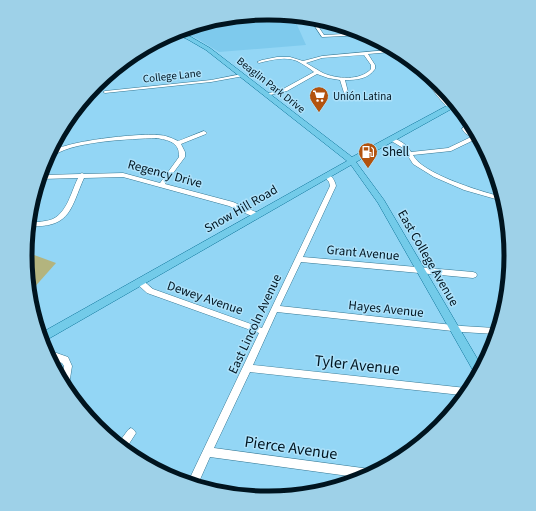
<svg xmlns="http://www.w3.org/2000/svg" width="536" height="511" viewBox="0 0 536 511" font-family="'Source Sans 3',sans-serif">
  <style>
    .built { fill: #7ecaed }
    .green { fill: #b3b47e }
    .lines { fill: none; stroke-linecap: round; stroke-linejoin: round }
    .minor-casing { stroke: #357894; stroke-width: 1 }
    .major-casing { stroke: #0e7499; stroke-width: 1 }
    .minor { fill: #fff; fill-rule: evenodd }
    .major { fill: #73cbe9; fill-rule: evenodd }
    .labels { text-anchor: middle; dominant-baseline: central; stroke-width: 3; stroke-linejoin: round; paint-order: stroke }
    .far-street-label { font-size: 11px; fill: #00141f; stroke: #ace1fa }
    .far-poi-label { font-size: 11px; fill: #00141f; stroke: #ace1fa; text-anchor: start }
    .poi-label { font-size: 13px; fill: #00141f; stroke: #ace1fa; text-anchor: start }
    .street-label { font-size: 13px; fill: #00141f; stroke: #ace1fa }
    .near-street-label { font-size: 16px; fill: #00141f; stroke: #ace1fa }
    .rim { fill: none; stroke: #00141f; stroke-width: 5 }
  </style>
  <rect width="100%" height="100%" fill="#93d6f5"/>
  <path class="built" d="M268,13L294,18L306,45L219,52L196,38L179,31Z"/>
  <path class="green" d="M26,252L56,263L32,290L26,255Z"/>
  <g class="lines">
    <g class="minor-casing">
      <path id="minor" d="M312,22L316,23L324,35L363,33L366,35L323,37H322Z
        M388,50L391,52L368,54L375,65V69C368,79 357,80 345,80L349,96L347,97L345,96L340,80L328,78L317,74L287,91L266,96V94L283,89L314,72C309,68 303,64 297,61C285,56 271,60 259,63L257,62L262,60L277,57H290L303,61L322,56ZM364,55L371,65V69C360,81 337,79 323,73C317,70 312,66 306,63L322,58Z
        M421,72L428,77L452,106L456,108L458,112C446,112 429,84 421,74Z
        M242,74L244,75V76L211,82L105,93L103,92L105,91L211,80Z
        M465,125H467L469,128L468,129L472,133L476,139L451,151L413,155C421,173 479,191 499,196V200L464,190L434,177L413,164L403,148L388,139L391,137C399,140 407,144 411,152L448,148L471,137L465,133L462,129Z
        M204,131L207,133L206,134L181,144L185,152V157L165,184L233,202L258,213L259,215L258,217H254L229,206L123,177L84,178C71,207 71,228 31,226L32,222C36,222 41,222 45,221C66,219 70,194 78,178L41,179C43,170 43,160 50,153C61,141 140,133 158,135C165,135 172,138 178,141ZM156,138C168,140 180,142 179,157L160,183L123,173L84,174L82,173L80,174L45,175C46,169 48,162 51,158C67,141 133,139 156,138Z
        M327,174C332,175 335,181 336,186L303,257L473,272L476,273L477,275L476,277L473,278L301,262L280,306L462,326L495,328H496L495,334L462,332L277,312L253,365L466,388L461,395L250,372L214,448L370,469L374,471L363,478L210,457L198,484L188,482L259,333L147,293L135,282L136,280C142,278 148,285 153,289L262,328L330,186L329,182L324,176Z
        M48,350L68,357L72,366L69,385L62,376L64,366L62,363L51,359L46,351Z
        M131,428L134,430L136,433L127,447L119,442L128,430Z"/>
    </g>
    <g class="major-casing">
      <path id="major" d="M177,31L191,37L210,48L352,157L411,125L452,103L455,107L356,162L384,200L481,365L475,374L378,203L351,165L43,342L41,333L347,161L206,50L187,39L173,33Z"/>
    </g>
    <use href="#minor" class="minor"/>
    <use href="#major" class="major"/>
  </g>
  <defs>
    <g id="supermarket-pin" transform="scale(1)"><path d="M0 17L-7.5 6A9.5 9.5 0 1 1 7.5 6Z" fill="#b3530e" stroke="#ace1fa"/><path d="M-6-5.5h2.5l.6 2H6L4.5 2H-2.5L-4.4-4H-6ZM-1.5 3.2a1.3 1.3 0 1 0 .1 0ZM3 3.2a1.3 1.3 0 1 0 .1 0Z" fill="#fff"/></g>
    <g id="fuel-pin" transform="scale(1)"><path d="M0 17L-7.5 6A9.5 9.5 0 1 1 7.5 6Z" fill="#b3530e" stroke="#ace1fa"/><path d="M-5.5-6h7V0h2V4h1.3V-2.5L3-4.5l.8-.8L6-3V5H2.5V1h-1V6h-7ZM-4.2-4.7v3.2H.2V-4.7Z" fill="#fff"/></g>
  </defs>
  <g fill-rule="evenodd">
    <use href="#supermarket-pin" x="319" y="96"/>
    <use href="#fuel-pin" x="368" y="152"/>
  </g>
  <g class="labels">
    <g class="far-street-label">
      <text transform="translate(172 76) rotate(-6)">College Lane</text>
      <text transform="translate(271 85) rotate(38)">Beaglin Park Drive</text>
    </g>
    <g class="far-poi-label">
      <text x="333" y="96">Unión Latina</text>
    </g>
    <g class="poi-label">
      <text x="382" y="152">Shell</text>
    </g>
    <g class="street-label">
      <text transform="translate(165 174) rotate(15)">Regency Drive</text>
      <text transform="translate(241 209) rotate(-30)">Snow Hill Road</text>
      <text transform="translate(363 253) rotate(5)">Grant Avenue</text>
      <text transform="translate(428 258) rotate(60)">East College Avenue</text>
      <text transform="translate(205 298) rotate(19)">Dewey Avenue</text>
      <text transform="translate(386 309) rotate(6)">Hayes Avenue</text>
      <text transform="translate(255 324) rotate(-65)">East Lincoln Avenue</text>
    </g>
    <g class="near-street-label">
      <text transform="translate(357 365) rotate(6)">Tyler Avenue</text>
      <text transform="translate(291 448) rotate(8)">Pierce Avenue</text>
    </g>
  </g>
  <path d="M0 0H536V511H0ZM267 20H269A235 235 0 0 1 504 255V256A235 235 0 0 1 269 491H267A235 235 0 0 1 32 256V255A235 235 0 0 1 267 20Z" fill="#9ed1e8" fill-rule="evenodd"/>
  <path class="rim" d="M267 20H269A235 235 0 0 1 504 255V256A235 235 0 0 1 269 491H267A235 235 0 0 1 32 256V255A235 235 0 0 1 267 20Z"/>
</svg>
